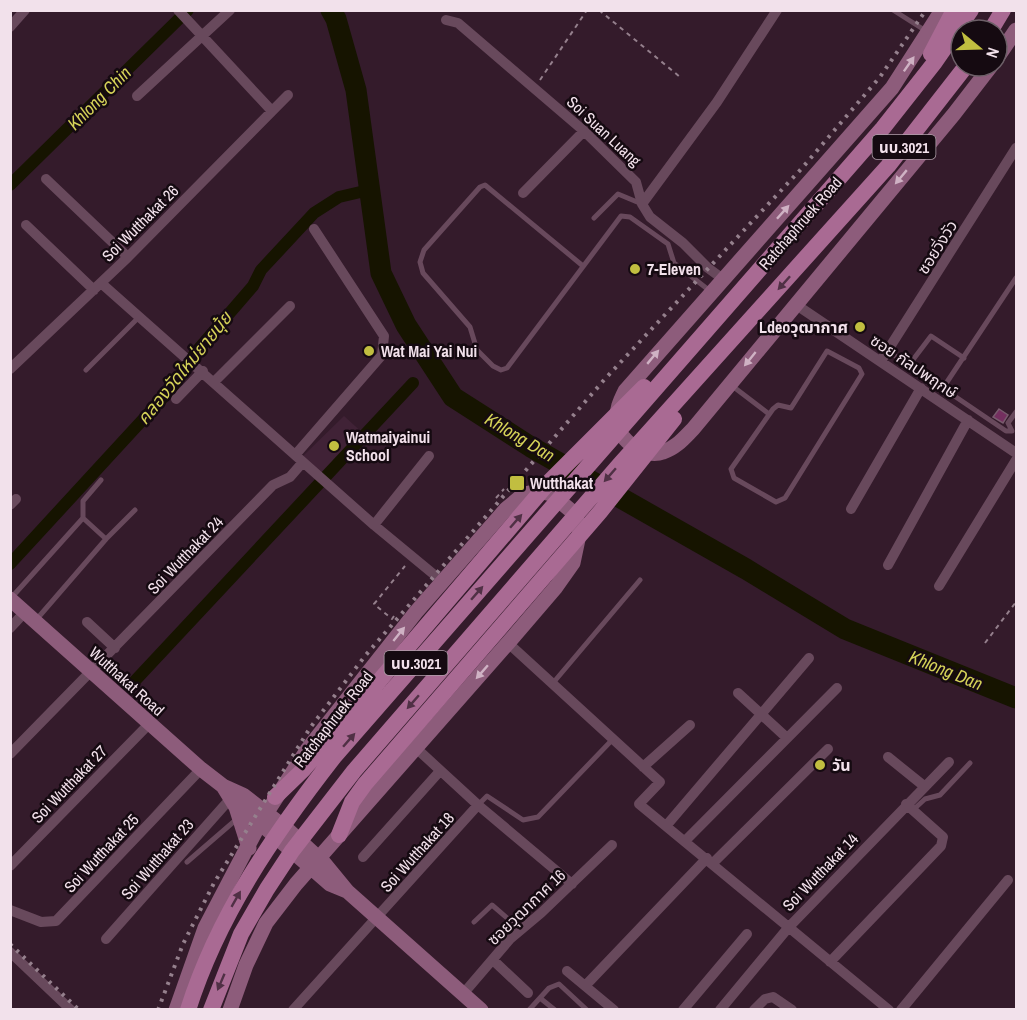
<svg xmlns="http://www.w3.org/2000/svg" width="1027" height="1020" viewBox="0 0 1027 1020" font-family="'Archivo Narrow','Noto Sans Thai',sans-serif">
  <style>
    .built { fill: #402236 }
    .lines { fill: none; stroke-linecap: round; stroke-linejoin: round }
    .canal { stroke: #161400; stroke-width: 12 }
    .river { stroke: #161400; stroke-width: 21 }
    .building { fill: #742f5f; stroke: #785b6d; stroke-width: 1.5 }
    .path { stroke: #947f8c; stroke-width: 2; stroke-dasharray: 4.5 4.5; stroke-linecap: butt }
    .service { stroke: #68495c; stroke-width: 5 }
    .minor { stroke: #68495c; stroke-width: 10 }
    .secondary { stroke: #8d5c7b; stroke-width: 15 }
    .primary { stroke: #a96a93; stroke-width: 16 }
    .rail { stroke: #95808d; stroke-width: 4; stroke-dasharray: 3 6; stroke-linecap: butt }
    .oneway { fill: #cfb2c4 }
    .oneway2 { fill: #503045 }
    .poi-dot { fill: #c1be40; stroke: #150a11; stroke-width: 2 }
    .labels { text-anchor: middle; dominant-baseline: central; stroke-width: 5; stroke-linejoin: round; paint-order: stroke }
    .shield { fill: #150a11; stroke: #b0a0aa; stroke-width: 1.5 }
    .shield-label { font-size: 15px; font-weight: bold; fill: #f2e1eb }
    .street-label { font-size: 16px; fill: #f2e1eb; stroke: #150a11 }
    .poi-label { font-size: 16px; font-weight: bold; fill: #f2e1eb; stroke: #150a11; text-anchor: start }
    .water-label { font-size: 18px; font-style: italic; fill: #d5d258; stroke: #150a11 }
  </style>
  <rect width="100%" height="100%" fill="#341b2b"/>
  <path class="built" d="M344,416L365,435L323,478L302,457Z"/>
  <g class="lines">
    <path class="canal" d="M10,185L188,10
      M10,564L171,389L196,352L253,286L261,270L314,213L339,197L369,190
      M132,684L413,383"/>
    <path class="river" d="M331,10L336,19L356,90L381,273L406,325L453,397L531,447L746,569L845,629L1016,698"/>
  </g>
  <path class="building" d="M999,409L1008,415L1003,423L993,417Z"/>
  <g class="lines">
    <path class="path" d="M599,10L680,77
      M540,80L587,10
      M496,498L504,489
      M394,616L392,619L374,604L405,566
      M985,643L1016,602"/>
    <path class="service" d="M893,10L926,31
      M594,218L618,194L642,204
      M583,266L485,185L480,187L424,250L420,262L423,273L470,327L477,350L493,366L501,370L507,368L621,216L630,217L668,244L674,263L710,291
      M827,351L859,368L862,374L785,498L776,502L734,478L731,469L773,409L778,405L791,408Z
      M888,351L1006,431H1012L1008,423L1016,412
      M909,365L931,336L964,358
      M86,370L139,317
      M731,385L769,414
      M943,388L1016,278
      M83,518V501L101,480
      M106,539L135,510
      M12,597L83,518L106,539L36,620
      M553,683L640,580
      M478,805L487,796L523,820L538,817L613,739
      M913,810L925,799L940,795L970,763
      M187,862L238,818
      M474,922L492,905L521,930
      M540,998L555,1010
      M529,1010L549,988L559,984L587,1010"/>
    <path class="minor" d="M178,10L271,110
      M446,20L458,23L584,131L636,182L642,204L650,217L683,243L708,268L723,279
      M10,27L25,10
      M137,96L230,10
      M46,179L128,257
      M523,193L584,131
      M642,204L717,102L777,10
      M26,225L94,290
      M101,283L374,525L443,582
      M795,304L1016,453
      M881,361L1016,148
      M10,369L128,257L288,95
      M215,381L290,306
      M176,399L203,371
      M296,454L382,355L384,336L314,229
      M10,505L16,499
      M851,509L921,388
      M374,525L429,456
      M888,565L968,420
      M939,586L1016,460
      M87,622L115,648
      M10,628L25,612
      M508,643L660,782L639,804L889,1010
      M738,693L787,738
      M416,748L478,805L572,884
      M10,754L273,485L290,477L303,462
      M888,757L924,786
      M643,767L690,725
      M666,826L809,658
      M685,841L837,688
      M363,857L440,771
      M713,863L828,749
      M10,866L149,724
      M10,910L41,922L56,921L201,769
      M106,939L230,799
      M10,952L71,1010
      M493,960L528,993
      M830,962L941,846L943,837L906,804
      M567,971L614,1010
      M585,986L707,858
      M463,994L510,939L541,913L612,845
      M293,1010L478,805
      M683,1010L747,934
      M720,1010L788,928L949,762
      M754,1010L765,999L773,997L792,1010
      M901,1010L1008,880"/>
    <path class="secondary" d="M942,10L892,88L625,391C620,401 616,410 617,422C619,441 645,459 663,452C676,448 684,438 693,429L954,114L991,66
      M997,58L1016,30
      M10,599L201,769L223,786L243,795L288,830L324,863L347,891L481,1010
      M223,786L236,807L260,823L330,884L347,891
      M236,807L249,848
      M176,1010L205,928L260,823L307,750L416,612L506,509L524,494L539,491L551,494L575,514L580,530L573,563L556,587L508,643L296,884L266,923L246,965L230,1010"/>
    <path class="primary" d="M991,30L1003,10
      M931,54L954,10
      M275,797L303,770L550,481L644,387
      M339,835L352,802L365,784L600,512L674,419
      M188,1010C218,915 274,834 334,757L883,128L935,62L971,10
      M211,1010L241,934L267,889L292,851L354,771L620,464L888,166L966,66"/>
    <path class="rail" d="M10,944L79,1010
      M158,1010L183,944L214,883L310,728L365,656L604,380L803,167L880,77L926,10"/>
  </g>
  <defs><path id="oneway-solid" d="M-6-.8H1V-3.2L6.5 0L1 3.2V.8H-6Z" transform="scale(1.5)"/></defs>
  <g class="oneway">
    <use href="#oneway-solid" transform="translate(909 64) rotate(-55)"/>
    <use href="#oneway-solid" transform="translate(901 177) rotate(130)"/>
    <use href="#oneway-solid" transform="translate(783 212) rotate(-48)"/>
    <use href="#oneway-solid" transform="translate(653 357) rotate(-50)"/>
    <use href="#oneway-solid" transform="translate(750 359) rotate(129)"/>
    <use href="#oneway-solid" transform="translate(399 634) rotate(-51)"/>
    <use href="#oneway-solid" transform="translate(482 672) rotate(131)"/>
  </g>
  <g class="oneway2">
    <use href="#oneway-solid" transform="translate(784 283) rotate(132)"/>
    <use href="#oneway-solid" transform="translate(610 475) rotate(131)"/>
    <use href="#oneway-solid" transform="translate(516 521) rotate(-49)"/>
    <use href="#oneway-solid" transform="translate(477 593) rotate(-49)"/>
    <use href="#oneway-solid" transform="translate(413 702) rotate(131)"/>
    <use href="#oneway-solid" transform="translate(349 740) rotate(-49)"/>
    <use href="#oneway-solid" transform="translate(236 899) rotate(-60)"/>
    <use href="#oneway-solid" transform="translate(221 982) rotate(113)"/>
  </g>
  <g class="poi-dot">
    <circle cx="635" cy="269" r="6"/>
    <circle cx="860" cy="327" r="6"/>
    <circle cx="369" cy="351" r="6"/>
    <circle cx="334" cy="446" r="6"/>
    <rect x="509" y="475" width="16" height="16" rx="3"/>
    <circle cx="820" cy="765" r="6"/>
  </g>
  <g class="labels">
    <g class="shield">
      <rect x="872.5" y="135" width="63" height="24" rx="4.5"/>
      <rect x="384.5" y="651" width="63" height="24" rx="4.5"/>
    </g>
    <g class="shield-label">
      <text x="904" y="147">นบ.3021</text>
      <text x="416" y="663">นบ.3021</text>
    </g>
    <g class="street-label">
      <text transform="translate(604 131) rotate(43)">Soi Suan Luang</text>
      <text transform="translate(140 223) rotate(-45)">Soi Wutthakat 26</text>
      <text transform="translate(800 223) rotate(-49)">Ratchaphruek Road</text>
      <text transform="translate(937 247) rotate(-58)">ซอยวิ่งวัว</text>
      <text transform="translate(914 366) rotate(34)">ซอย กัลปพฤกษ์</text>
      <text transform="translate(185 555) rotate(-46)">Soi Wutthakat 24</text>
      <text transform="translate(127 681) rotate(42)">Wutthakat Road</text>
      <text transform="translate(333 719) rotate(-52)">Ratchaphruek Road</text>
      <text transform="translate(69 784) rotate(-46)">Soi Wutthakat 27</text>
      <text transform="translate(417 852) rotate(-48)">Soi Wutthakat 18</text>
      <text transform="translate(101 853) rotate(-47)">Soi Wutthakat 25</text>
      <text transform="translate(157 859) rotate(-49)">Soi Wutthakat 23</text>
      <text transform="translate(820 872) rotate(-46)">Soi Wutthakat 14</text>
      <text transform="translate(526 907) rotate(-44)">ซอยวุฒากาศ 16</text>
    </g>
    <g class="poi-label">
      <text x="647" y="269">7-Eleven</text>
      <text x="848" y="327" text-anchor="end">Ldeoวุฒากาศ</text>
      <text x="381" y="351">Wat Mai Yai Nui</text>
      <text x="346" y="437">Watmaiyainui<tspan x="346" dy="18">School</tspan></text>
      <text x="530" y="483">Wutthakat</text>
      <text x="832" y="765">วัน</text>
    </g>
    <g class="water-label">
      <text transform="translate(99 98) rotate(-45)">Khlong Chin</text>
      <text transform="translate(184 368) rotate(-51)">คลองวัดใหม่ยายนุ้ย</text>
      <text transform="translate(520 437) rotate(31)">Khlong Dan</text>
      <text transform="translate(946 670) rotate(22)">Khlong Dan</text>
    </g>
  </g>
  <rect width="1027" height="1020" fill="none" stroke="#f2e1eb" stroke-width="24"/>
  <g transform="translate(979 48) rotate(109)"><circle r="28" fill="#150a11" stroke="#6d6068" stroke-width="1.5"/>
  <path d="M0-4.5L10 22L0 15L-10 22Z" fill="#c1be40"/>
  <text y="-9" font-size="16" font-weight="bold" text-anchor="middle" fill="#f2e1eb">N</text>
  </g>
</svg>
